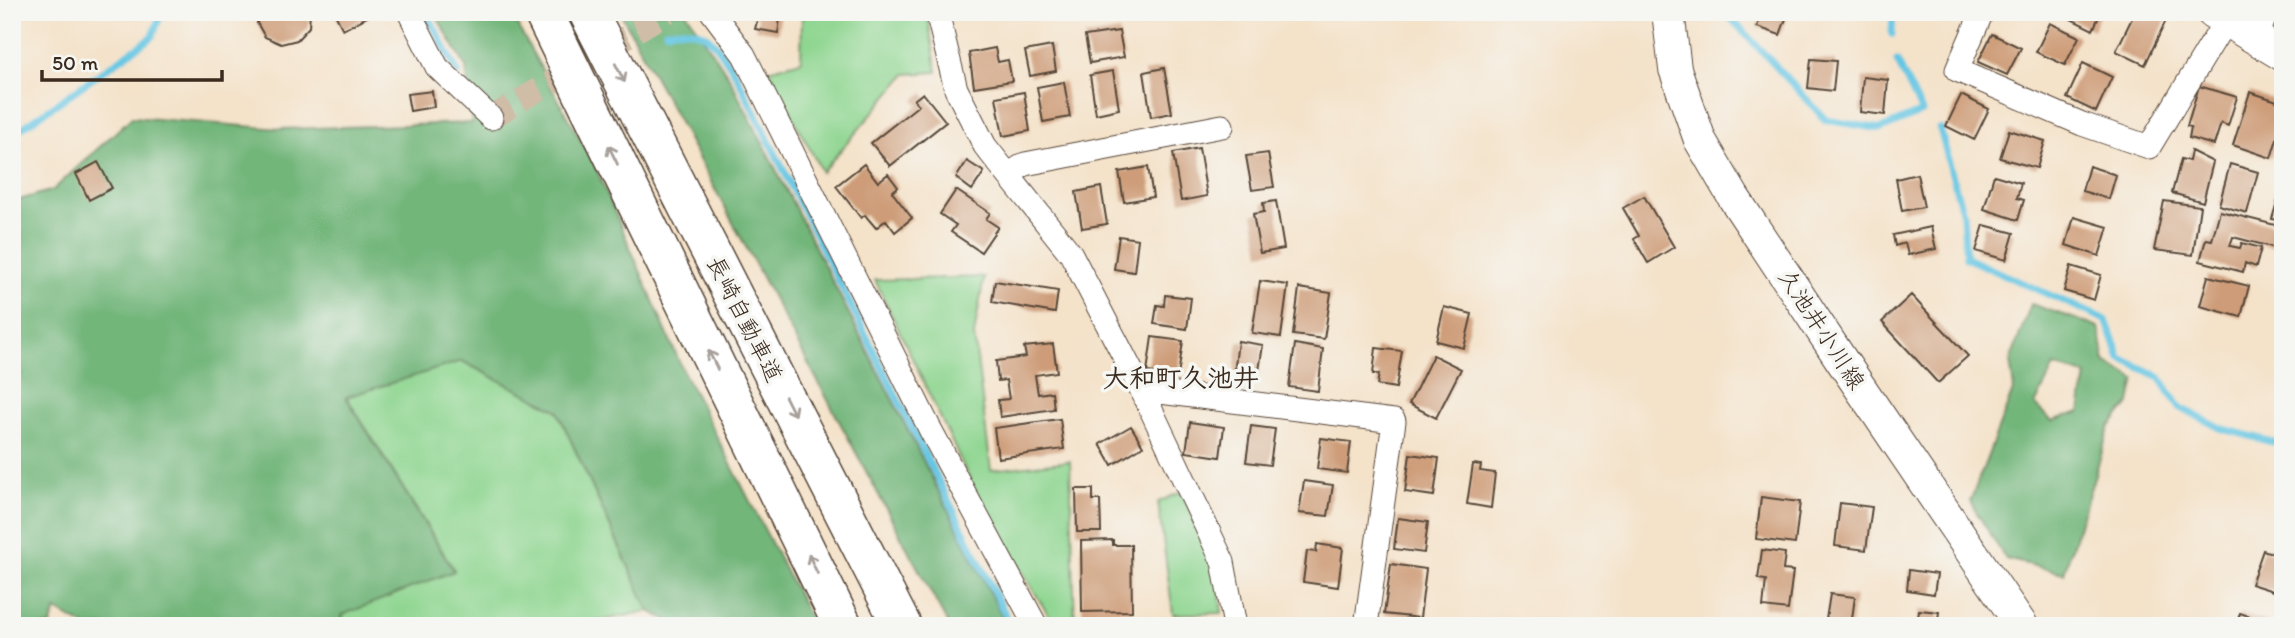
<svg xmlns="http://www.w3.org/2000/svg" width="2295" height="638" viewBox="0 0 2295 638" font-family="Itim,'Klee One',sans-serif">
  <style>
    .green { fill: #8ed590; stroke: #648057; stroke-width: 2 }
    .forest { fill: #72b67a; stroke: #56704c; stroke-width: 2; fill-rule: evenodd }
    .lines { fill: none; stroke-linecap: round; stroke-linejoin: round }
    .stream { stroke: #65c6e3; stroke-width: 7 }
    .building { fill: #ce9c78 }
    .street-tunnel { stroke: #cfbda7; stroke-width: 23; stroke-dasharray: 23 11; stroke-linecap: butt }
    .street-casing { stroke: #574638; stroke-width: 25 }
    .secondary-casing { stroke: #574638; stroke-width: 34 }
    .highway-casing { stroke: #574638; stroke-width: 41 }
    .street { stroke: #fff; stroke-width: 23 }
    .secondary { stroke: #fff; stroke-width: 32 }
    .highway { stroke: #fff; stroke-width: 38 }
    .oneway { stroke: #a79f9a }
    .labels { text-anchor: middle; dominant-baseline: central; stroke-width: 7; stroke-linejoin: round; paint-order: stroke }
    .street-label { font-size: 23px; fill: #3b2a1e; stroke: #f6f6f2 }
    .quarter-label { font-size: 26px; font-weight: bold; fill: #3b2a1e; stroke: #f6f6f2 }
  </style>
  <rect width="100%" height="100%" fill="#f6f6f2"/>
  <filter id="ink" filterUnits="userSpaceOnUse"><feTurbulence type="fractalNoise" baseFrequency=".0143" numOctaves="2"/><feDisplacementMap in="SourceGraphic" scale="14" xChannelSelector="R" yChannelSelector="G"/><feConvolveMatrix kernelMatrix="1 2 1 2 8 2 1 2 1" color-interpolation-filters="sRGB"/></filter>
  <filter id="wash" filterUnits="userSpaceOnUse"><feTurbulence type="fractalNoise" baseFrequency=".00686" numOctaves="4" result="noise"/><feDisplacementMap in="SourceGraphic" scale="28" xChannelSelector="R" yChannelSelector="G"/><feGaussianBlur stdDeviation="1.57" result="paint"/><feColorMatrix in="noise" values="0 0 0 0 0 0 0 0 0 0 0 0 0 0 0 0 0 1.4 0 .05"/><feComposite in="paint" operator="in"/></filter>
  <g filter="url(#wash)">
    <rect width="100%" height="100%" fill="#f4e2c9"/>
    <path class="green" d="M802,12H927L937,72L906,74L822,172L768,70L801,61Z
      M984,277L974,335L991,470L1070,461L1075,626H1055L981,503L875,280Z
      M462,361L557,410L649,611L573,626H345L341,615L454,570L346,396Z
      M1181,492L1217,569L1222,613L1173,614L1158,502Z"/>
    <path class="forest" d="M434,12H510L595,166L684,373L814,626H680L649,611L557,410L462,361L346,397L454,571L342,615L345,626H85L56,610L50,626H12V202L53,190L132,117L280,129L472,123L466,67Z
      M620,12H686L729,77L1007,626H949Z
      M2031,304L2099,327L2105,362L2135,379L2130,403L2110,426L2064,573L2006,559L1970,502L2014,388L2010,361ZM2054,366L2086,375L2080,412L2052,421L2035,405Z"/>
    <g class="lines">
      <path class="stream" d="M426,12L458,73
        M1725,12L1826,120L1881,129L1922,112L1897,61
        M2246,12L2283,34
        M666,31C709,24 715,43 736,75L1011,626
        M1892,34L1893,12
        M1940,129L1963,215L1966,258L2106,320L2120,358L2160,377L2179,407L2220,428L2283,445
        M12,135L152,37L162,12"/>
    </g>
    <g id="blocks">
      <path class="building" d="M258,12H310L309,27L297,40L281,44L265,37L257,23Z
        M334,12H376L343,30Z
        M739,12H781L778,33L755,29L758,18Z
        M1762,12L1787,16L1780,35L1757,27Z
        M2057,12H2101L2093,30Z
        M2135,12H2170L2145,65L2116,51Z
        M2050,23L2079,37L2065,65L2036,52Z
        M1119,31L1124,57L1090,63L1085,36Z
        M1992,34L2021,48L2007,75L1978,62Z
        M1052,46L1056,71L1030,76L1025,51Z
        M995,48L998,62L1008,60L1012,81L974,87L969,53Z
        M1811,59L1836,61L1833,91L1808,88Z
        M2083,63L2112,77L2096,112L2067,98Z
        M1164,68L1172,113L1151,117L1144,72Z
        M1113,71L1119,109L1096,114L1090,75Z
        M1863,77L1888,80L1885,115L1860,112Z
        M1064,82L1070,117L1043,122L1037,87Z
        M2199,86L2237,97L2228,126L2221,123L2214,145L2189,138L2191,127L2187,126Z
        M432,91L434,107L410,111L407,94Z
        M1024,92L1030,131L1003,136L996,97Z
        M2250,92L2283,103L2281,126L2271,158L2233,145Z
        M923,93L946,122L890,166L871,143L919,105L914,100Z
        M1961,95L1989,109L1974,140L1946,126Z
        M2009,130L2045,141L2037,168L2000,158Z
        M1199,148L1207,196L1181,201L1173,153Z
        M2191,151L2213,162L2203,202L2172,193L2181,159L2189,161Z
        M1268,153L1274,187L1252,190L1246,156Z
        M967,161L984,172L972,190L956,178Z
        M98,162L112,188L89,200L76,174Z
        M864,164L878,182L888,174L898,187L892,192L912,218L895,232L886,220L876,228L865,215L861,218L836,186Z
        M2230,164L2258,172L2247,213L2219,205Z
        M2089,166L2116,175L2109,199L2082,191Z
        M1148,167L1153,197L1124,202L1119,172Z
        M1917,174L1924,207L1902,211L1896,179Z
        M1994,175L2021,183L2017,198L2024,200L2018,220L1984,209Z
        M1101,187L1107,224L1082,228L1076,192Z
        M956,190L990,213L986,219L998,227L981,252L951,232L956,225L940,214Z
        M2280,192L2283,193V221L2272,219Z
        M1644,196L1674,247L1648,263L1634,239L1639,236L1623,208Z
        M1276,201L1284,249L1260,253L1253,214L1264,212L1263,203Z
        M2164,201L2200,206L2193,255L2154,250Z
        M2220,211L2283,227V250L2233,237L2230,246L2240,248L2242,243L2261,248L2256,267L2245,263L2243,272L2200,261L2206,239L2212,240Z
        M2074,217L2108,227L2099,256L2066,245Z
        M1984,225L2014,233L2006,260L1976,251Z
        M1931,227L1936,249L1908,255L1905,243L1895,246L1893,235Z
        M1119,236L1138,239L1134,272L1114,269Z
        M2071,266L2101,275L2094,300L2064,291Z
        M2208,276L2249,286L2241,317L2200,306Z
        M995,281L1058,291L1055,313L992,302Z
        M1260,281L1288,285L1281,337L1252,333Z
        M1299,288L1331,293L1324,339L1293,335Z
        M1165,295L1191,298L1187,329L1154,324L1157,305L1164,306Z
        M1911,295L1968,356L1938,383L1882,322Z
        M1444,307L1472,314L1464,348L1436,341Z
        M1152,337L1183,341L1178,376L1147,372Z
        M1238,341L1263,345L1258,377L1234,374Z
        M1053,344L1057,372L1035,375L1038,394L1052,392L1054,409L1000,417L998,400L1009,399L1006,380L998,381L996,361L1026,357L1024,347Z
        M1295,344L1323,349L1318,391L1289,387Z
        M1376,348L1402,351L1396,388L1377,385L1379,374H1373Z
        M1433,355L1461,369L1436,418L1409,404Z
        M1060,419L1064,449L998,458L994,428Z
        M1190,422L1224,427L1220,457L1186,452Z
        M1131,426L1143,446L1112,465L1100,444Z
        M1251,426L1275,429L1270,465L1246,462Z
        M1321,438L1351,442L1347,473L1317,469Z
        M1410,454L1439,458L1434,496L1405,492Z
        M1473,464L1481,465L1480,471L1495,473L1491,508L1467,504Z
        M1304,481L1333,485L1328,516L1299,513Z
        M1076,489H1093V500H1100L1101,532H1077Z
        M1761,497L1800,502L1795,544L1756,539Z
        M1840,503L1872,507L1866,550L1835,546Z
        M1398,518L1428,522L1424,553L1394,549Z
        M1113,540V545H1131L1132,611L1082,612L1081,541Z
        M1317,544L1343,548L1338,587L1303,582L1307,551L1316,552Z
        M1762,550L1785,553L1783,570L1793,571L1788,610L1763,607L1766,580L1758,579Z
        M2263,550L2283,557L2282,594L2251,584Z
        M1391,564L1426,569L1420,618L1384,614Z
        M1909,570L1937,574L1934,594L1907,590Z
        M1830,594L1855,597L1851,626H1825Z
        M1919,610L1939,612L1937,626H1917Z
        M2240,613L2275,625V626H2236Z
        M1118,619H1154V626H1118Z"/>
    </g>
  </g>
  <g filter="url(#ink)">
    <use href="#blocks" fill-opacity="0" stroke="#574638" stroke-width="2"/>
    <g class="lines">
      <path class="street-tunnel" d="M491,118L668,12"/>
      <g class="street-casing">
        <path id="street" d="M409,12L437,67L491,118
          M712,12L744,55L930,429L1036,626
          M937,12L956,89L985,146L1071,254L1144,395L1223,562L1235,626
          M1982,12L1957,70L2082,124L2149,147L2226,20
          M2256,38L2267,12
          M1008,175L1025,164L1222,126
          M1144,395L1160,392L1394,421L1366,626"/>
      </g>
      <g class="secondary-casing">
        <path id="secondary" d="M1668,12L1675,69L1700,140L1734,198L1842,361L2022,626
          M2212,12L2283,55"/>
      </g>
      <g class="highway-casing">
        <path id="highway" d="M543,12L843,626
          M588,12L902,626"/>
      </g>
      <use href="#street" class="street"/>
      <use href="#secondary" class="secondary"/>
      <use href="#highway" class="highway"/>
    </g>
    <defs><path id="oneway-shaft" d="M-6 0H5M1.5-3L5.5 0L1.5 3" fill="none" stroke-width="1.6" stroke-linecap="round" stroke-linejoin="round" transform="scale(1.75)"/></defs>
    <g class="oneway">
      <use href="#oneway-shaft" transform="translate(620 73) rotate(63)"/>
      <use href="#oneway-shaft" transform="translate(613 155) rotate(-116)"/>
      <use href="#oneway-shaft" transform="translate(713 360) rotate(-116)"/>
      <use href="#oneway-shaft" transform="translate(790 406) rotate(63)"/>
      <use href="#oneway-shaft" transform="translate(813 564) rotate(-115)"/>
    </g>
  </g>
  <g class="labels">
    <g class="street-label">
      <text transform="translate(745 319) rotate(63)">長崎自動車道</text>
      <text transform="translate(1822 329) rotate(57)">久池井小川線</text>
    </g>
    <g class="quarter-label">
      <text x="1181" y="378">大和町久池井</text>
    </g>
  </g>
  <rect width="2295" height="638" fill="none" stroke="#f6f6f2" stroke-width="42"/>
  <path d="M42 70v10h180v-10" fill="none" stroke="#3b2a1e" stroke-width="3.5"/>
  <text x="52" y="70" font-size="21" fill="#3b2a1e" stroke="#f6f6f2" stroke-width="5" paint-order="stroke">50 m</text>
</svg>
